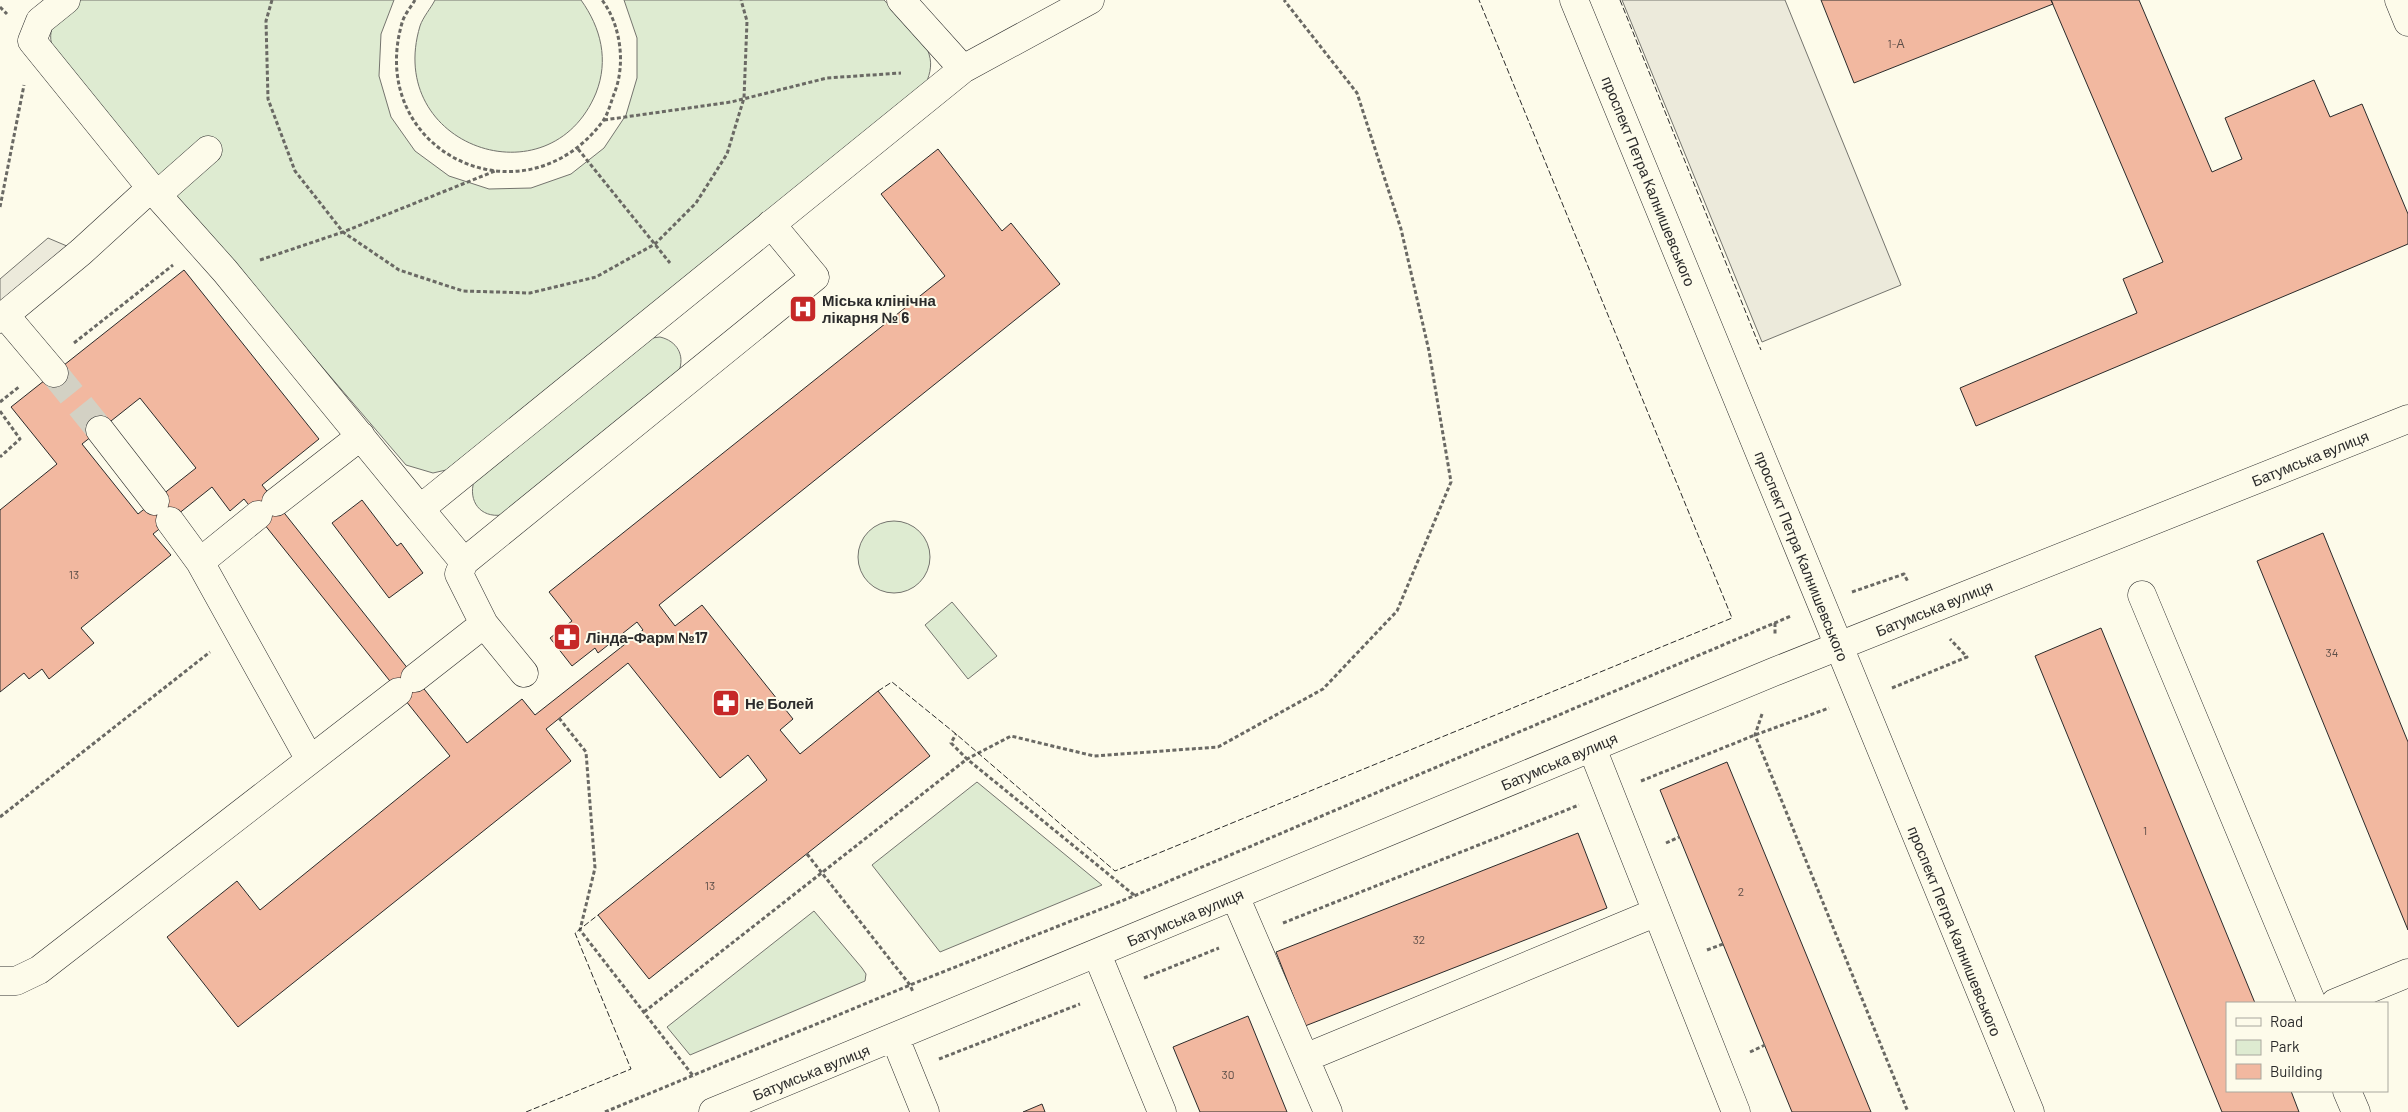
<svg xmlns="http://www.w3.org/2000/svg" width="2408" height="1112" viewBox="0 0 2408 1112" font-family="Barlow,sans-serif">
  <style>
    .green { fill: #deebd1; stroke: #74746e }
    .parking { fill: #eceadb; stroke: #74746e }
    .building { fill: #f2b8a0; stroke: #2b2b2b; fill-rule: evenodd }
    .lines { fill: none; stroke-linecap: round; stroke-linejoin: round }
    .minor-tunnel { stroke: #d3d1c4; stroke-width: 28; stroke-dasharray: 28 14; stroke-linecap: butt }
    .minor-casing { stroke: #2b2b2b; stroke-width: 29 }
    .path { stroke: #6a6964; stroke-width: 3; stroke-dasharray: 4 2.5; stroke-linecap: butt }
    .minor { stroke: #fdfbea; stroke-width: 28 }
    .fence { stroke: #2b2b2b; stroke-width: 1; stroke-dasharray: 6 2.5; stroke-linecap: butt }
    .labels { text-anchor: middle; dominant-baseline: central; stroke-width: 4; stroke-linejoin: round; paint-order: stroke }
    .number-label { font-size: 12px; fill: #5d4e48 }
    .street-label { font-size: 15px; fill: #2b2b2b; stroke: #fdfbea }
    .poi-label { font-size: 15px; font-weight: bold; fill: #2b2b2b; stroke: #fdfbea; text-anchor: start }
  </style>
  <rect width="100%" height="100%" fill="#fdfbea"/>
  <path class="green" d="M74,0H394L381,34L379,76L391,117L415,151L449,176L489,189L531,188L571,174L604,148L626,115L637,78V38L624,0H884C894,11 926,41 929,54C933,66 929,77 924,88L446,470L433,473L406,465L57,57C42,30 56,20 74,0Z
    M435,0H581C601,28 609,60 596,93C550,204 384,146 420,26C423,17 431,8 435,0Z
    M660,337C677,341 685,355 679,371L502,515C480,518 468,501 474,481L652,338Z
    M858 557a36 36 0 1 1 72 0a36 36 0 1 1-72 0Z
    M952,602L997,656L968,679L925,625Z
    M977,782L1102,885L940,952L872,865Z
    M814,911L862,968L866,974L865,981L690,1055L667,1027Z"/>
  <path class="parking" d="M1622,0H1785L1901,285L1762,342Z
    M48,238L81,252L0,319V279Z"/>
  <path class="building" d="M1821,0H2051L2053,4L1854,83Z
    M2051,0H2139L2212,172L2242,159L2225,118L2314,80L2330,117L2362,104L2408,214V244L1976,426L1960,388L2137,313L2123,279L2163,262Z
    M938,149L1002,231L1011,223L1060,284L659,605L675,626L702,605L793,719L780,730L800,754L878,691L930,756L649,979L598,915L767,780L748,755L720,778L628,663L546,729L571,761L238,1027L167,937L237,881L260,910L450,756L244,499L230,511L212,487L153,534L171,555L81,628L94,643L49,679L42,669L29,679L24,673L0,692V510L57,464L11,407L184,270L319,439L262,485L467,743L522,699L535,715L643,630L637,622L598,653L595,648L572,666L550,638L572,621L549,592L945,276L881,194ZM140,398L196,468L138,514L82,444Z
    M362,500L397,546L401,543L423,573L389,598L332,523Z
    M2323,533L2408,742V930L2257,561Z
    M2101,628L2255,1003H2227V1091H2291L2299,1112H2222L2035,656Z
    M1727,762L1871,1112H1792L1723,944L1660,790Z
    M1578,833L1607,908L1305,1026L1276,952Z
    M1248,1016L1287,1112H1200L1173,1047Z
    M1042,1104L1045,1112H1023Z"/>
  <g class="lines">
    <path class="minor-tunnel" d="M54,373L100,430"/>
    <g class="minor-casing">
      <path id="minor" d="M66,0L40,21L32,41L151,188
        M901,0L963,69
        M1574,0L2030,1112
        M2399,0L2408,22
        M157,195L208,150
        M5,315L54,373
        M0,319L81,252L151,188L225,271L420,509L963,69L1090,0
        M100,430L155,501
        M276,502L361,436
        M420,509L464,562L459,574L484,624L524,673
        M170,521L200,562L258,515
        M200,562L310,760
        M464,562L815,277L771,224
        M2142,595L2312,1003
        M415,678L484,624
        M1592,748L1736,1112
        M1235,896L1328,1112
        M1097,954L1162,1112
        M0,981H16L39,970L398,692
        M2335,1003L2408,973
        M895,1038L925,1112
        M1305,1058L1657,912
        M2347,1091L2356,1112
        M713,1112L1776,671L2408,419"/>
    </g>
    <path class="path" d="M272,0L266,21L268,99L295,171L343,232L399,270L463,291L530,293L596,277L655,244L696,203L727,154L744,98L747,21L741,0
      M415,0C411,7 404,15 402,23C365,151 523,228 603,121C608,114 611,102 614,94C626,65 621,25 602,0
      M0,7L7,14
      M604,120L731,102L827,78L901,73
      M578,149L670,263
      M0,207L24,85
      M260,260L343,232L495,171
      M74,343L173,265
      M0,402L20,386
      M0,411L20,439L0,457
      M1852,592L1904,574L1908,582
      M1775,623V635
      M1892,688L1967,657L1950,639
      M1762,714L1755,735L1908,1112
      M559,718L586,752L595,868L580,930L694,1077
      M1641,781L1755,735L1829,708
      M0,817L210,652
      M1666,843L1679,837
      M807,854L910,985L913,992
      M1134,895L967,759L1011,736L1094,756L1218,747L1323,689L1397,611L1451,482L1429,351L1401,229L1357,93L1284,0
      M1283,923L1579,805
      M1707,950L1723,944
      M1144,978L1219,948
      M644,1012L967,759L951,743L956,734
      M1750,1052L1765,1045
      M939,1059L1080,1004
      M605,1112L910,985L1134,896L1791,616"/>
    <use href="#minor" class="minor"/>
    <path class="fence" d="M1620,0L1761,350
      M878,691L892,682L956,734L1115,871L1732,618L1479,0
      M526,1112L631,1069L575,933L598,915"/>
  </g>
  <defs>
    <g id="hospital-square" transform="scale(1.4375)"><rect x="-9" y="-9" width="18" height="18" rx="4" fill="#c62828" stroke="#fdfbea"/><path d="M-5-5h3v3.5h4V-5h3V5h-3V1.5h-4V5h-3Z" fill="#fff"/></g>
    <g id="pharmacy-square" transform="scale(1.4375)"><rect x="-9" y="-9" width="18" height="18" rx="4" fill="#c62828" stroke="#fdfbea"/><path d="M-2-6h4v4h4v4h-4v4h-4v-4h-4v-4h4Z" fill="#fff"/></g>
  </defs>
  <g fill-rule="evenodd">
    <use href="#hospital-square" x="803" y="309"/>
    <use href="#pharmacy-square" x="567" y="637"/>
    <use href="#pharmacy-square" x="726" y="703"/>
  </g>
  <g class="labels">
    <g class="number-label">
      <text x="1896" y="43">1-А</text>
      <text x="74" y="574">13</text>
      <text x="2332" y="652">34</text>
      <text x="2145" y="830">1</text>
      <text x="710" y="885">13</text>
      <text x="1741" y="891">2</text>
      <text x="1419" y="939">32</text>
      <text x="1228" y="1074">30</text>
    </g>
    <g class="street-label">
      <text transform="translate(1649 181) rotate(68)">проспект Петра Калнишевського</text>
      <text transform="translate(2310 458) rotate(-22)">Батумська вулиця</text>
      <text transform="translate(1802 556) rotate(68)">проспект Петра Калнишевського</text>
      <text transform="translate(1934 608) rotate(-22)">Батумська вулиця</text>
      <text transform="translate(1559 761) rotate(-23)">Батумська вулиця</text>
      <text transform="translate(1185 917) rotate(-23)">Батумська вулиця</text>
      <text transform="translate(1955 931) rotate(68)">проспект Петра Калнишевського</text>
      <text transform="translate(811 1072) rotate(-22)">Батумська вулиця</text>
    </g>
    <g class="poi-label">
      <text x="822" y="300">Міська клінічна<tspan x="822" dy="17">лікарня № 6</tspan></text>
      <text x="586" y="637">Лінда-Фарм №17</text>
      <text x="745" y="703">Не Болей</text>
    </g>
  </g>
  <rect x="2226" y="1002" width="162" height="90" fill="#fdfbea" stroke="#a9a89e"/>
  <rect x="2236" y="1018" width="25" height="8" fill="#fdfbea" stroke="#a9a89e"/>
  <text x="2270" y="1027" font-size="15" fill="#2b2b2b">Road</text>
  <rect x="2236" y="1040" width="25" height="15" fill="#deebd1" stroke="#a9a89e"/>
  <text x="2270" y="1052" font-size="15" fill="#2b2b2b">Park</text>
  <rect x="2236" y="1064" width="25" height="15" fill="#f2b8a0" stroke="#a9a89e"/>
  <text x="2270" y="1077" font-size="15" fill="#2b2b2b">Building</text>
</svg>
